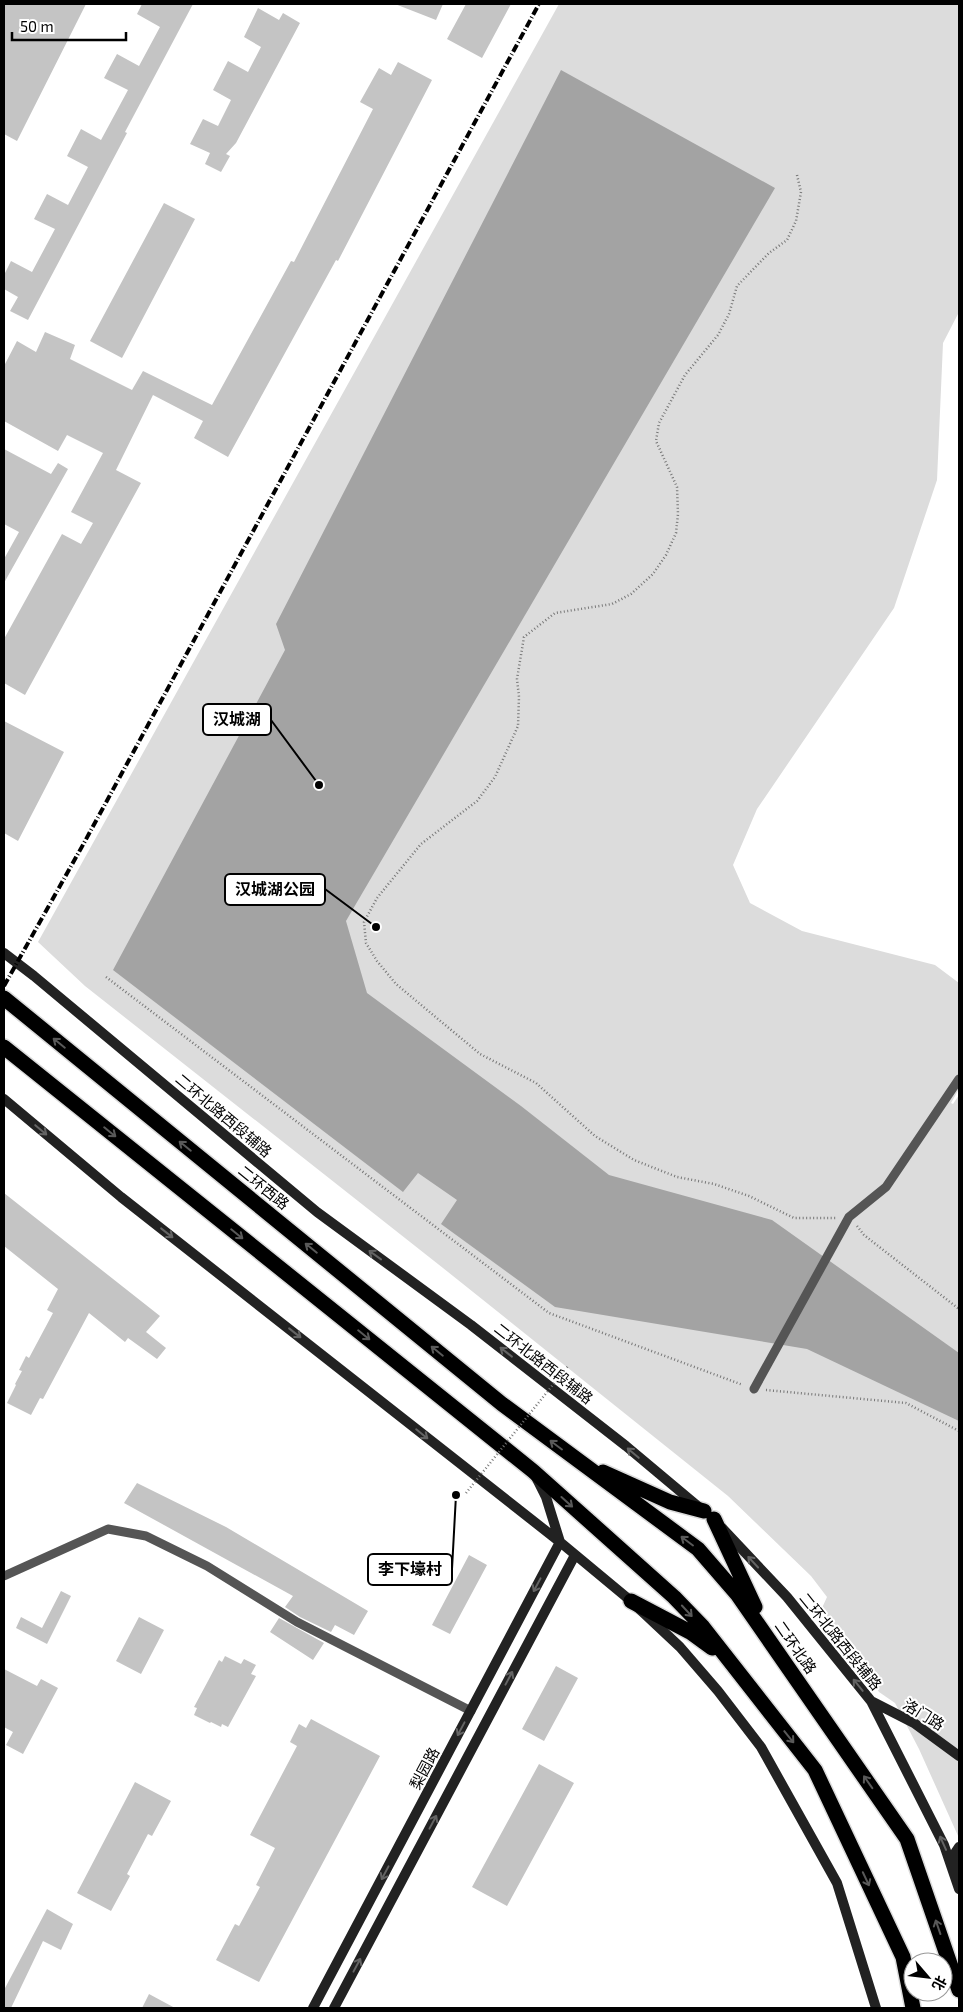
<svg xmlns="http://www.w3.org/2000/svg" width="963" height="2012" viewBox="0 0 963 2012" font-family="'Exo 2','Noto Sans SC',sans-serif">
  <style>
    .green { fill: #dcdcdc }
    .water { fill: #a3a3a3 }
    .building { fill: #c4c4c4 }
    .lines { fill: none; stroke-linecap: round; stroke-linejoin: round }
    .highway-casing { stroke: #dbdbdb; stroke-width: 18 }
    .path { stroke: #777; stroke-width: 2.5; stroke-dasharray: 1 2.5; stroke-linecap: butt }
    .lane { stroke: #555; stroke-width: 9 }
    .secondary { stroke: #222; stroke-width: 10 }
    .highway { stroke: #000; stroke-width: 15 }
    .rail { stroke: #000; stroke-width: 4; stroke-dasharray: 8 2.5 1 2.5; stroke-linecap: butt }
    .path-bridge { stroke: #777; stroke-width: 2.5; stroke-dasharray: 1 2.5; stroke-linecap: butt }
    .oneway { stroke: #595959 }
    .oneway2 { stroke: #646464 }
    .labels { text-anchor: middle; dominant-baseline: central; stroke-width: 4; stroke-linejoin: round; paint-order: stroke }
    .street-label { font-size: 15px; fill: #000; stroke: #fff }
    .leader { fill: none; stroke: #000; stroke-width: 2 }
    .callout-dot { fill: #000; stroke: #fff; stroke-width: 2 }
    .callout { fill: #fff; stroke: #000; stroke-width: 2 }
    .callout-label { font-size: 16px; text-anchor: middle; font-weight: bold; fill: #000 }
  </style>
  <rect width="100%" height="100%" fill="#fff"/>
  <path class="green" d="M559,4H959V312L943,343L937,480L894,608L757,809L733,865L750,903L802,931L935,965L959,983V1089L951,1103L953,1104L959,1095V1838L919,1749L895,1703L879,1692L822,1608L827,1597L811,1576L728,1496L443,1268L85,986L38,942Z"/>
  <path class="water" d="M561,70L775,188L346,921L367,993L521,1106L609,1175L772,1220L959,1353V1421L807,1349L555,1307L441,1224L457,1200L418,1173L403,1192L113,970L285,650L276,624Z"/>
  <path class="building" d="M4,4H86L17,141L4,134Z
    M142,4H193L125,132L127,133L28,320L10,311L18,297L4,289V275L11,261L32,272L55,229L34,219L47,194L68,205L88,167L67,156L81,129L101,140L128,90L104,78L117,54L139,66L160,27L137,14Z
    M395,4H443L436,20Z
    M466,4H511L482,58L447,39Z
    M258,8L279,20L283,13L300,23L236,143L226,154L230,156L221,172L205,164L210,153L190,144L203,119L218,126L231,100L213,90L228,61L248,72L261,47L244,37Z
    M398,62L432,80L338,261L336,260L228,457L194,438L203,421L153,395L116,470L141,483L25,695L4,683V639L62,534L81,544L93,523L71,512L103,453L67,435L58,451L4,421V366L17,341L36,352L45,332L75,345L70,359L132,390L143,371L212,405L291,261L294,262L373,109L360,102L379,68L391,75Z
    M164,203L195,219L122,358L90,341Z
    M4,449L51,474L58,463L68,469L4,583V559L19,532L4,524Z
    M4,721L64,752L18,841L4,833Z
    M4,1193L160,1316L146,1332L166,1348L157,1359L128,1338L125,1342L89,1313L43,1399L40,1398L31,1415L7,1403L16,1385L15,1384L22,1371L19,1370L26,1356L29,1358L53,1313L47,1310L58,1289L4,1246Z
    M137,1483L226,1527L368,1611L354,1635L335,1625L331,1632L300,1617L285,1607L293,1596L124,1503Z
    M469,1555L487,1565L450,1634L432,1625Z
    M61,1591L71,1596L47,1644L16,1628L21,1617L42,1628Z
    M139,1617L164,1630L141,1674L116,1661Z
    M279,1618L324,1643L313,1660L270,1632Z
    M225,1656L241,1664L244,1659L256,1665L251,1674L256,1676L228,1727L222,1724L221,1727L211,1722L210,1723L194,1715L197,1708L194,1707L208,1681L219,1660L222,1662Z
    M556,1666L578,1678L544,1741L522,1729Z
    M4,1669L37,1686L41,1679L58,1688L23,1754L6,1745L13,1732L4,1727Z
    M311,1719L380,1756L259,1982L216,1960L235,1924L239,1926L260,1887L256,1885L275,1848L250,1835L297,1746L290,1742L299,1724L306,1728Z
    M539,1764L574,1783L507,1906L472,1887Z
    M135,1782L171,1801L152,1836L148,1834L127,1874L130,1876L111,1911L77,1893Z
    M47,1909L73,1924L61,1950L43,1941L11,2008H4V1990Z
    M149,1994L175,2008H142Z"/>
  <g class="lines">
    <g class="highway-casing">
      <path id="highway" d="M4,998L502,1404L698,1549L737,1594L907,1839L959,1990
        M4,1047L533,1471L674,1597L703,1627L815,1770L903,1957L913,2008
        M603,1472L670,1502L704,1511
        M714,1519L755,1607
        M631,1601L690,1632L712,1648"/>
    </g>
    <path class="path" d="M797,175L801,192L796,221L787,240L769,253L737,286L729,314L718,335L685,375L659,423L656,441L677,487L678,514L676,533L666,555L653,574L631,594L612,604L555,613L524,637L517,679L519,697L518,726L495,777L477,801L421,844L377,898L364,922L366,943L377,961L396,984L480,1054L536,1083L595,1136L634,1160L677,1177L714,1184L749,1196L794,1218H836
      M106,977L549,1313L743,1385
      M857,1226L864,1235L959,1309
      M766,1390L906,1403L959,1431"/>
    <path class="lane" d="M754,1389L849,1217L886,1187L959,1079
      M4,1576L108,1529L146,1536L207,1566L297,1622L471,1711"/>
    <path class="secondary" d="M4,953L34,976L317,1212L471,1325L626,1446L700,1508
      M4,1099L121,1197L560,1542L631,1601L680,1647L718,1691L761,1747L837,1883L876,2008
      M722,1528L787,1597L871,1701L944,1845L959,1889
      M871,1701L914,1723L959,1756
      M955,1869V1853L959,1847
      M313,2008L560,1542L546,1497L536,1477
      M334,2008L575,1555"/>
    <use href="#highway" class="highway"/>
    <path class="rail" d="M4,986L84,843L539,4"/>
    <path class="path-bridge" d="M466,1493L568,1366"/>
  </g>
  <defs><path id="oneway-shaft" d="M-6 0H5M1.5-3L5.5 0L1.5 3" fill="none" stroke-width="1.6" stroke-linecap="round" stroke-linejoin="round" transform="scale(1.25)"/></defs>
  <g class="oneway">
    <use href="#oneway-shaft" transform="translate(59 1043) rotate(-141)"/>
    <use href="#oneway-shaft" transform="translate(110 1132) rotate(39)"/>
    <use href="#oneway-shaft" transform="translate(185 1146) rotate(-141)"/>
    <use href="#oneway-shaft" transform="translate(237 1234) rotate(39)"/>
    <use href="#oneway-shaft" transform="translate(311 1248) rotate(-141)"/>
    <use href="#oneway-shaft" transform="translate(364 1335) rotate(39)"/>
    <use href="#oneway-shaft" transform="translate(437 1351) rotate(-141)"/>
    <use href="#oneway-shaft" transform="translate(556 1445) rotate(-143)"/>
    <use href="#oneway-shaft" transform="translate(567 1502) rotate(42)"/>
    <use href="#oneway-shaft" transform="translate(687 1541) rotate(-143)"/>
    <use href="#oneway-shaft" transform="translate(687 1611) rotate(47)"/>
    <use href="#oneway-shaft" transform="translate(789 1737) rotate(51)"/>
    <use href="#oneway-shaft" transform="translate(868 1782) rotate(-125)"/>
    <use href="#oneway-shaft" transform="translate(866 1879) rotate(65)"/>
    <use href="#oneway-shaft" transform="translate(938 1927) rotate(-109)"/>
  </g>
  <g class="oneway2">
    <use href="#oneway-shaft" transform="translate(41 1130) rotate(40)"/>
    <use href="#oneway-shaft" transform="translate(167 1233) rotate(38)"/>
    <use href="#oneway-shaft" transform="translate(375 1255) rotate(-144)"/>
    <use href="#oneway-shaft" transform="translate(295 1333) rotate(38)"/>
    <use href="#oneway-shaft" transform="translate(506 1352) rotate(-142)"/>
    <use href="#oneway-shaft" transform="translate(422 1434) rotate(39)"/>
    <use href="#oneway-shaft" transform="translate(633 1453) rotate(-140)"/>
    <use href="#oneway-shaft" transform="translate(753 1562) rotate(-133)"/>
    <use href="#oneway-shaft" transform="translate(537 1585) rotate(118)"/>
    <use href="#oneway-shaft" transform="translate(509 1678) rotate(-62)"/>
    <use href="#oneway-shaft" transform="translate(858 1685) rotate(-129)"/>
    <use href="#oneway-shaft" transform="translate(461 1729) rotate(118)"/>
    <use href="#oneway-shaft" transform="translate(433 1822) rotate(-62)"/>
    <use href="#oneway-shaft" transform="translate(943 1843) rotate(-114)"/>
    <use href="#oneway-shaft" transform="translate(385 1873) rotate(118)"/>
    <use href="#oneway-shaft" transform="translate(357 1965) rotate(-62)"/>
  </g>
  <g class="labels">
    <g class="street-label">
      <text transform="translate(224 1115) rotate(40)">二环北路西段辅路</text>
      <text transform="translate(264 1187) rotate(39)">二环西路</text>
      <text transform="translate(544 1363) rotate(38)">二环北路西段辅路</text>
      <text transform="translate(841 1641) rotate(51)">二环北路西段辅路</text>
      <text transform="translate(796 1647) rotate(55)">二环北路</text>
      <text transform="translate(924 1714) rotate(32)">洛门路</text>
      <text transform="translate(424 1768) rotate(-62)">梨园路</text>
    </g>
  </g>
  <path class="leader" d="M319 785L271 720M376 927L325 889M456 1495L452 1569"/>
  <g class="callout-dot">
    <circle cx="319" cy="785" r="5"/>
    <circle cx="376" cy="927" r="5"/>
    <circle cx="456" cy="1495" r="5"/>
  </g>
  <g class="callout">
    <rect x="203" y="704" width="68" height="31" rx="5"/>
    <rect x="225" y="874" width="100" height="31" rx="5"/>
    <rect x="368" y="1554" width="84" height="31" rx="5"/>
  </g>
  <g class="callout-label">
    <text x="237" y="725">汉城湖</text>
    <text x="275" y="895">汉城湖公园</text>
    <text x="410" y="1575">李下壕村</text>
  </g>
  <rect width="963" height="2012" fill="none" stroke="#000000" stroke-width="10"/>
  <g transform="translate(928 1977) rotate(118)"><circle r="24" fill="#ffffff" stroke="#999999"/>
  <path d="M0-4L9 19L0 12L-9 19Z" fill="#000000"/>
  <text y="-8" font-size="14" font-weight="bold" text-anchor="middle" fill="#000000">北</text>
  </g>
  <path d="M12 32v8h114v-8" fill="none" stroke="#000000" stroke-width="2.5"/>
  <text x="20" y="32" font-size="15" fill="#000000" stroke="#ffffff" stroke-width="4" paint-order="stroke">50 m</text>
</svg>
